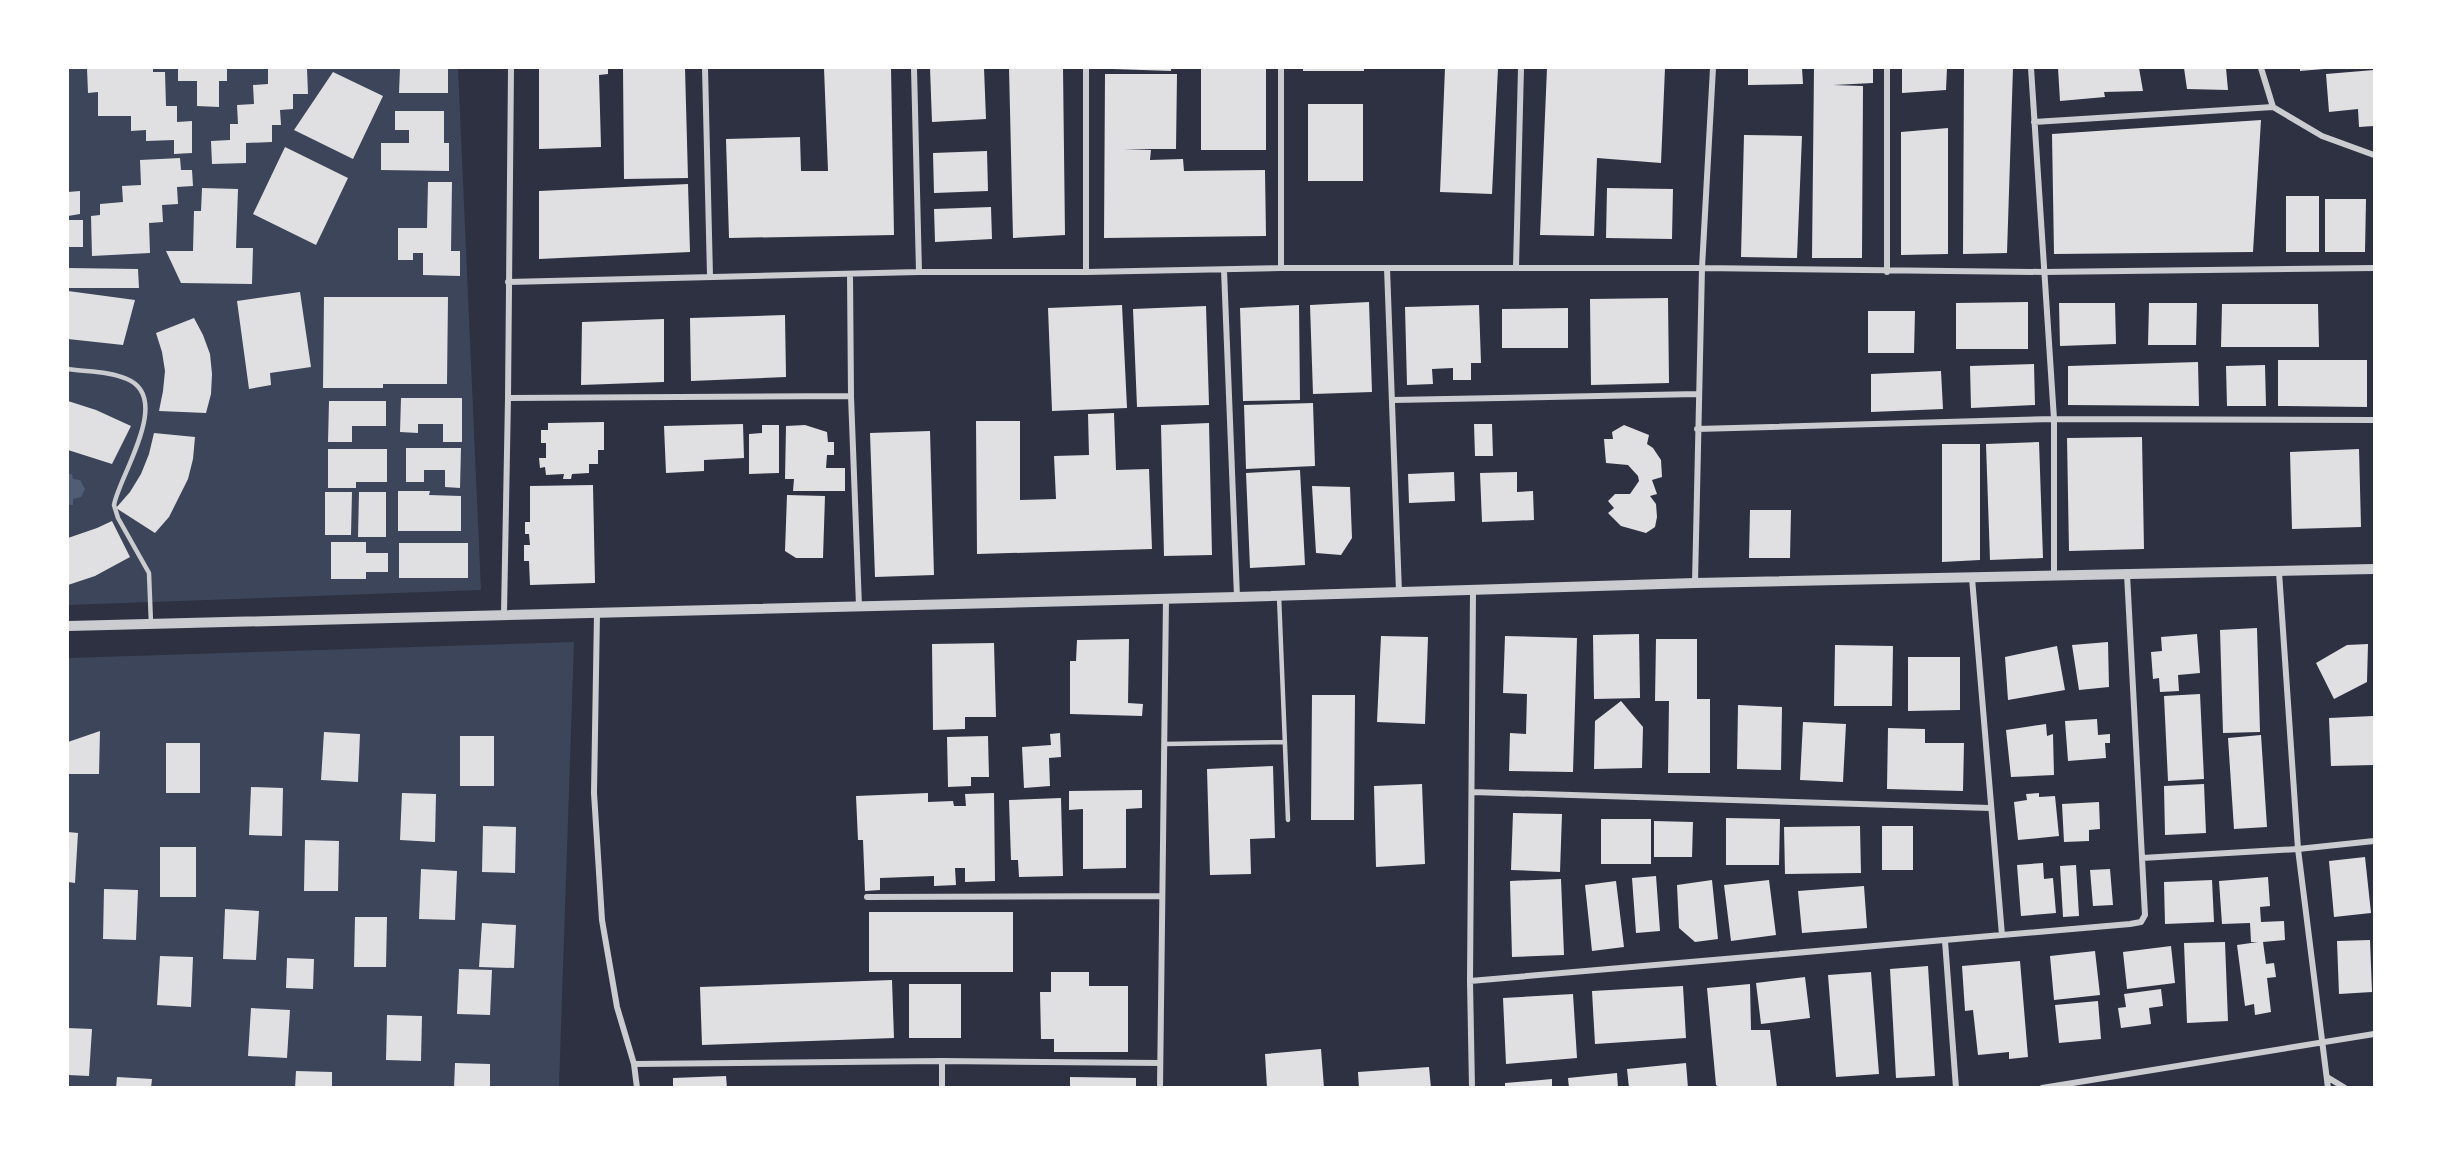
<svg xmlns="http://www.w3.org/2000/svg" width="2442" height="1155" viewBox="0 0 2442 1155" font-family="'IBM Plex Sans',sans-serif">
  <style>
    .green { fill: #3c4559 }
    .water { fill: #4f5d75 }
    .building { fill: #e0e0e3 }
    .lines { fill: none; stroke-linecap: round; stroke-linejoin: round }
    .service { stroke: #caccd0; stroke-width: 4.5 }
    .minor { stroke: #caccd0; stroke-width: 6 }
    .tertiary { stroke: #caccd0; stroke-width: 10 }
  </style>
  <rect width="100%" height="100%" fill="#2d3142"/>
  <path class="green" d="M68,68H458L481,590L68,605Z
    M574,642L559,1087H68V658Z"/>
  <path class="water" d="M68,474H72L73,479L80,480L85,489L81,497L73,499V505H68Z"/>
  <path class="building" d="M87,68H153V72H165L166,106H177V122L192,121V153L174,154V140L146,141V130L131,131V116H98V92L88,93Z
    M178,68H227V81H219V107L197,106V81H178Z
    M268,68H307L308,94H293V109L280,110L281,125H272V142L246,143V163L212,164L211,141L230,140V124H238L237,105L254,104L253,85L268,84Z
    M400,68H448V93H399Z
    M539,68H608V74L599,75L601,147L539,149Z
    M623,68H685L688,178L624,179Z
    M824,68H891L894,235L729,238L726,139L800,137L801,171H828Z
    M930,68H984L986,119L932,122Z
    M1009,68H1063L1065,235L1013,238Z
    M1113,68H1171V71L1113,69Z
    M1201,68H1266V150H1201Z
    M1303,68H1364V71H1303Z
    M1445,68H1498L1492,194L1440,192Z
    M1547,68H1665L1661,163L1597,158L1594,236L1540,235Z
    M1748,68H1802L1803,84L1748,85Z
    M1814,68H1873V83L1833,85L1863,86L1862,258H1812Z
    M1902,68H1947L1946,90L1902,93Z
    M1964,68H2013L2007,253L1963,254Z
    M2058,68H2139L2143,91L2104,92L2105,97L2060,101Z
    M2184,68H2226L2228,90L2187,89Z
    M2300,68H2324V69L2300,71Z
    M2374,70V126L2359,127L2358,109L2329,112L2326,74Z
    M333,72L383,96L353,159L294,130Z
    M1105,74H1177L1176,149H1124L1151,150L1150,160L1183,159L1184,171L1265,170L1266,236L1104,238Z
    M1308,104H1363V181H1308Z
    M395,111H444V143H449V171L381,170V143H409V130H395Z
    M2261,120L2253,252L2054,254L2052,134Z
    M1948,128V254L1901,255V132Z
    M1744,135L1802,136L1797,258L1741,257Z
    M285,147L348,178L316,245L253,214Z
    M987,151L988,191L934,193L933,153Z
    M180,158L181,170H192L193,186L177,187L178,204L162,205L163,222L149,223L150,253L92,256L91,216L100,215V204L123,202L122,186L141,185L140,160Z
    M428,182H452L451,251H460V276L423,275V253H413V260H398V228H427Z
    M688,184L690,252L539,259V191Z
    M202,188L238,189L236,248H253L252,284L181,283L166,251H193L194,211H201Z
    M1607,188L1673,189L1672,239L1606,238Z
    M80,191V214L68,216V192Z
    M2286,196H2319V252H2286Z
    M2325,199H2366L2365,252H2325Z
    M991,207L992,239L935,242L934,209Z
    M68,220H83V247H68Z
    M68,268L138,269L139,288H68Z
    M68,291L135,300L123,345L68,339Z
    M300,292L311,367L270,373L271,385L249,389L237,301Z
    M324,297H448L447,384H383V388H323Z
    M1668,298L1669,383L1591,385L1590,299Z
    M1369,302L1372,392L1313,394L1310,305Z
    M2028,302V349H1956V303Z
    M2059,303H2115L2116,344L2060,346Z
    M2149,303H2197L2196,345H2148Z
    M2222,304H2318L2319,347H2221Z
    M1122,305L1127,408L1052,411L1048,308Z
    M1299,305L1300,400L1243,401L1240,308Z
    M1479,305L1481,363H1471V380H1453V368L1432,369L1433,384L1407,385L1405,307Z
    M1206,306L1209,405L1137,407L1133,309Z
    M1568,308V348H1502V309Z
    M1868,311H1915L1914,353H1868Z
    M785,315L786,377L691,381L690,318Z
    M194,318L203,335L210,354L212,374L211,394L206,413L159,411L163,391L165,371L162,352L156,333Z
    M664,319V382L581,385L582,322Z
    M2278,360H2367V407L2278,406Z
    M2198,362L2199,406L2068,405V366Z
    M2034,364L2035,405L1971,408L1970,366Z
    M2265,365L2266,406H2227L2226,366Z
    M1941,371L1943,409L1871,412V374Z
    M401,398H462V442H443V424H418V433L400,432Z
    M68,401L96,410L131,426L112,464L68,450Z
    M329,401H386V426H352V442H328Z
    M1313,403L1315,466L1246,469L1244,405Z
    M1114,413L1116,470L1149,469L1152,549L977,554L976,421H1020V500L1056,499L1054,456L1089,455L1088,414Z
    M604,422V450H598V464H589V473L572,474L571,479H563L564,474L546,475L545,467L540,468L539,458H546V443H541V430H548V423Z
    M1209,423L1212,555L1164,556L1161,425Z
    M743,424L744,458L704,460V471L666,473L664,426Z
    M1474,424H1492L1493,456H1475Z
    M762,425H779V473L749,474V434L762,433Z
    M805,425L827,432L828,442H834V455H827L826,468H845V491H793L794,479H785L786,426Z
    M1624,425L1649,435L1647,444L1653,448L1661,460L1662,477L1652,480L1657,494L1650,496L1656,504L1657,517L1655,527L1646,533L1621,526L1608,513L1614,508L1608,501L1615,494H1630L1639,481L1638,476L1628,465L1606,463L1604,439H1613L1612,432Z
    M930,431L934,575L875,577L870,433Z
    M154,433L195,437L193,459L188,479L169,517L155,533L116,508L130,492L141,474L149,454Z
    M2142,437L2144,549L2069,551L2067,438Z
    M2039,442L2043,558L1990,560L1986,444Z
    M1942,444H1980V560L1942,562Z
    M406,448H461L460,488L445,487V470H424V482H406Z
    M328,449H387V482H356V488H328Z
    M2359,449L2361,527L2292,529L2290,452Z
    M1300,470L1305,565L1250,568L1246,473Z
    M1454,472L1455,501L1409,503L1408,474Z
    M1517,472V492L1533,491L1534,520L1482,522L1480,473Z
    M593,485L595,583L530,585L529,561H524V545H530L529,534H525V522H530V486Z
    M1312,486L1350,487L1352,538L1341,555L1316,553Z
    M398,491H430L429,495L461,496V531H398Z
    M325,492H352L351,535H325Z
    M359,492H386V537H358Z
    M787,495L825,496L823,558H796L785,551Z
    M1750,510H1791L1790,558H1749Z
    M112,521L130,557L95,576L68,585V538L97,528Z
    M331,542H366V553H388V572H366V579H331Z
    M399,543H468V578H399Z
    M2257,628L2260,732L2223,733L2220,630Z
    M1639,634L1640,698L1594,699L1593,635Z
    M2197,634L2200,673L2178,675L2179,691L2160,692L2159,678L2153,679L2151,652L2162,651L2161,637Z
    M1381,636L1428,637L1425,724L1377,722Z
    M1505,636L1577,638L1573,772L1509,771L1510,733L1526,734L1527,694L1503,693Z
    M1129,639L1128,703L1143,704L1142,716L1070,714V661H1076L1077,640Z
    M1656,639H1697V699H1710V773H1668L1669,701H1655Z
    M2108,642L2109,687L2079,690L2072,645Z
    M994,643L996,717H965V729L933,730L932,644Z
    M2368,644L2367,682L2334,699L2316,663L2347,645Z
    M1835,645L1893,646L1892,706H1834Z
    M2057,646L2065,690L2008,700L2005,657Z
    M1908,657H1960V710L1908,711Z
    M2200,694L2204,779L2168,781L2164,696Z
    M1312,695H1355L1354,820H1311Z
    M1621,701L1643,727L1642,768L1594,769L1595,721Z
    M1738,705L1782,707L1781,770L1737,769Z
    M2373,716L2374,765L2331,766L2329,718Z
    M2097,719L2098,735L2110,734V743H2105L2106,758L2068,761L2065,721Z
    M1803,722L1846,724L1843,782L1800,780Z
    M2046,724L2047,736L2053,734L2054,775L2011,777L2006,730Z
    M1888,728L1925,729V743H1964L1963,791L1887,789Z
    M100,731L99,774H68V742Z
    M324,732L360,734L358,782L321,780Z
    M1060,733L1061,757L1049,758L1050,786L1024,788L1022,747L1051,745L1050,734Z
    M2261,735L2267,827L2234,829L2228,738Z
    M460,736H494V786H460Z
    M988,736L989,777H971V786L948,787L947,737Z
    M166,743H200V793H166Z
    M1273,766L1275,838L1250,839L1251,874L1210,875L1207,769Z
    M1422,784L1425,864L1376,867L1374,786Z
    M2204,784L2206,833L2165,835L2164,786Z
    M251,787L283,788L282,836L249,835Z
    M1142,790V808L1126,809V868L1083,869V809L1069,810V791Z
    M402,793L436,794L435,842L400,840Z
    M928,793V802L953,801L954,806H966L965,794L994,793L995,881L965,882V868H955L956,885L934,886V876L880,878V890L865,891L863,840H858L856,796Z
    M2039,793V797L2055,796L2059,836L2018,840L2014,802L2027,800L2026,794Z
    M1061,798L1063,876L1019,877L1018,860H1011L1009,800Z
    M2099,802L2100,829L2089,830V841L2064,842L2062,804Z
    M1513,813L1562,814L1560,872L1511,870Z
    M1726,818L1780,819L1779,865H1726Z
    M1601,819H1651V864H1601Z
    M1654,821L1693,822L1692,857H1654Z
    M483,826L516,827L515,873L482,872Z
    M1860,826L1861,873L1785,874L1784,827Z
    M1882,826H1913V870H1882Z
    M68,832L78,833L75,883L68,882Z
    M305,840L339,841L338,891H304Z
    M160,847H196V897H160Z
    M2365,857L2371,913L2334,917L2329,861Z
    M2043,863L2044,879L2053,878L2056,913L2021,916L2017,865Z
    M2076,865L2079,916L2063,917L2060,866Z
    M421,869L457,871L455,920L419,919Z
    M2110,869L2113,905L2093,906L2090,870Z
    M1656,876L1660,931L1636,933L1632,878Z
    M2268,877L2270,906L2260,907L2261,922L2284,921L2285,940L2263,942L2266,964L2274,963L2276,977L2267,978L2271,1012L2255,1015L2254,1004L2245,1006L2237,945L2258,942H2251L2250,923L2222,924L2219,881Z
    M1561,879L1564,955L1512,957L1510,881Z
    M1712,880L1718,939L1695,942L1679,928L1677,885Z
    M1769,880L1776,935L1731,941L1724,885Z
    M2212,880L2214,922L2165,924L2164,882Z
    M1616,881L1624,947L1592,951L1585,885Z
    M1864,886L1867,928L1802,933L1798,891Z
    M104,889L138,890L136,940L103,939Z
    M225,909L259,911L256,960L223,959Z
    M869,912H1013V972H869Z
    M355,917H387L386,967H354Z
    M482,923L516,925L514,968L479,967Z
    M2370,940L2372,992L2339,994L2337,941Z
    M2225,942L2228,1021L2187,1023L2184,943Z
    M2171,946L2175,983L2127,989L2123,952Z
    M2095,951L2100,995L2054,1000L2050,956Z
    M160,956L193,957L191,1007L157,1005Z
    M287,958L314,959L313,989L286,988Z
    M2020,961L2028,1057L2009,1059V1052L1978,1055L1973,1010L1965,1011L1962,966Z
    M1928,966L1935,1076L1896,1078L1890,969Z
    M459,969L492,970L490,1015L457,1014Z
    M1051,972H1089V986H1128V1052H1054V1039H1041L1040,992H1051Z
    M1871,972L1879,1074L1836,1077L1828,975Z
    M1805,977L1810,1018L1761,1024L1756,983Z
    M892,980L894,1038L702,1045L700,987Z
    M909,984H961V1038H909Z
    M1750,984L1751,1030H1770L1777,1088H1720L1716,1085L1707,988Z
    M1683,986L1686,1038L1595,1044L1592,991Z
    M2161,989L2163,1006L2149,1008L2151,1024L2121,1028L2118,1008L2126,1007L2124,994Z
    M1573,994L1577,1058L1506,1064L1503,998Z
    M2098,1001L2101,1039L2059,1043L2055,1005Z
    M251,1008L290,1010L287,1058L248,1056Z
    M387,1015L422,1016L421,1061L386,1060Z
    M68,1028L92,1029L89,1076L68,1075Z
    M1321,1049L1324,1088H1267L1265,1054Z
    M455,1063L490,1064V1088H454Z
    M1686,1063L1688,1088H1629L1627,1069Z
    M1429,1067L1431,1088H1359L1358,1072Z
    M296,1071L332,1072V1088H295Z
    M1617,1073L1618,1088H1569L1568,1078Z
    M726,1076L727,1088H673V1078Z
    M117,1077L152,1079L151,1088H116Z
    M1070,1077L1136,1078V1088H1070Z
    M1552,1079V1088H1505V1083Z"/>
  <g class="lines">
    <path class="service" d="M68,369C87,372 109,371 127,379C173,398 119,476 114,505L118,518L149,573L151,624
      M1279,596L1288,820
      M1164,744L1285,742"/>
    <path class="minor" d="M705,68L710,276
      M914,68L919,272
      M1086,68V272
      M1281,68V268
      M2031,68L2054,419V575
      M2261,68L2273,107L2322,136L2374,155
      M2034,122L2273,107
      M1516,267L1521,68
      M1387,268L1399,592
      M1224,270L1237,597
      M1887,272V68
      M850,274L851,396L859,606
      M508,282L919,272H1086L1281,268H1702L2043,272L2374,268
      M508,398L851,396
      M1393,400L1698,394
      M1697,429L2054,419L2374,420
      M2279,572L2298,849L2328,1088
      M1972,578L2002,935L2130,924L2141,922L2145,915L2127,574
      M1695,583L1702,268L1713,68
      M597,613L594,793L602,920L617,1007L634,1064L637,1088
      M504,614L508,398L511,68
      M1472,792L1990,808
      M2142,858L2298,849L2374,841
      M867,897L1162,896
      M1945,941L1956,1088
      M1470,981L2002,935
      M942,1061V1088
      M634,1064L942,1061L1160,1063
      M2327,1077L2345,1088
      M1160,1088L1166,599
      M1472,1088L1470,981L1473,591
      M2042,1088L2374,1034"/>
    <path class="tertiary" d="M68,626L1237,597L1695,583L2374,569"/>
  </g>
  <rect width="2442" height="1155" fill="none" stroke="#ffffff" stroke-width="138"/>
</svg>
